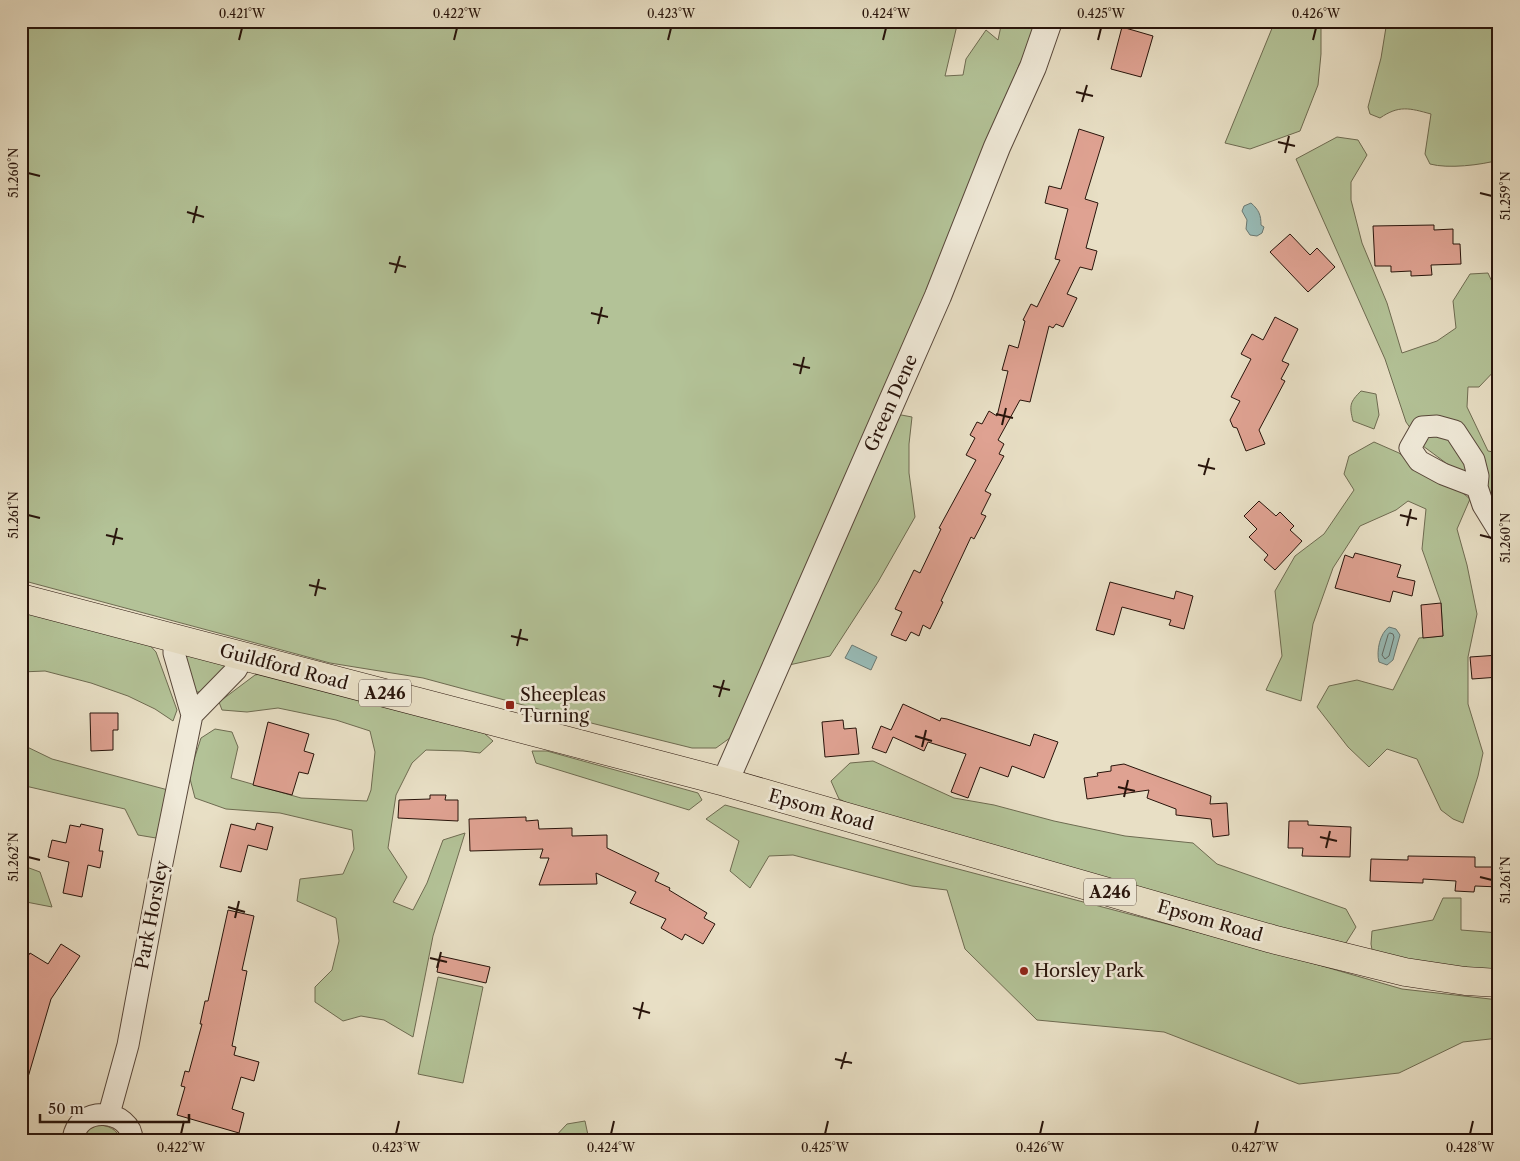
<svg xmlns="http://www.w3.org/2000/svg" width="1520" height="1161" viewBox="0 0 1520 1161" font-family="'Libre Caslon Text',serif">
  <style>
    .green { fill: #b3c297; stroke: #6e6b51 }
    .water { fill: #98bcb8; stroke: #6b7973 }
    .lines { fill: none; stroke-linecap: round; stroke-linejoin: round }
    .shore { stroke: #606862; stroke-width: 1 }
    .building { fill: #dfa292; stroke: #28140b }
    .minor-casing { stroke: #58473a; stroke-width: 23 }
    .tertiary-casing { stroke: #58473a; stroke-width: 28 }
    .primary-casing { stroke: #28140b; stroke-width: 29 }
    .minor { stroke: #f0ead9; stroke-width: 21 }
    .tertiary { stroke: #f0ead9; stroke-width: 26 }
    .primary { stroke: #e8dfc5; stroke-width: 28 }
    .ticks { fill: none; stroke: #28140b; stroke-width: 2 }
    .poi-dot { fill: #8f2418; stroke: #f0ead9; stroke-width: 2 }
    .labels { text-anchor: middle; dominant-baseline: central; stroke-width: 5; stroke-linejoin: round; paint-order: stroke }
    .shield { fill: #f0ead9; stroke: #645449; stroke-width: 1 }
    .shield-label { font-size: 16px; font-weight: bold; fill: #28140b }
    .street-label { font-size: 18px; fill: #28140b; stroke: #f0ead9 }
    .poi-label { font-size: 18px; fill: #28140b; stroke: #f0ead9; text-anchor: start }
    .neatline { fill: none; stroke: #28140b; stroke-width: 2 }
    .ticks-label { font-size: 12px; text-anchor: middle; fill: #28140b }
  </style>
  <rect width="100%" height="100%" fill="#e8dfc5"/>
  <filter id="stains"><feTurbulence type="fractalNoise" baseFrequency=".004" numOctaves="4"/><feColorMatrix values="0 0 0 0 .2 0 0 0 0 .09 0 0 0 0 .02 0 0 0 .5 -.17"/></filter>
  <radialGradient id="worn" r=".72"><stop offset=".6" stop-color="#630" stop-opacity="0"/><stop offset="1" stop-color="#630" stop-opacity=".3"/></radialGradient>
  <path class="green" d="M21,21H958L945,76L963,75L966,59L986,30L998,40L1002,21H1040L1031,44L1019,65L992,142L734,735L716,748H692L575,719L423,678L330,663L21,580Z
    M1275,21H1321V54L1318,85L1300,131L1250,149L1225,143Z
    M1387,21H1499V160C1481,165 1448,169 1430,164L1425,154L1431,114C1409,108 1399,105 1380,118L1370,114L1368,107L1381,58Z
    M1337,137L1358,140L1367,155L1351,182V200L1362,243L1387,303L1402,353L1437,341L1456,328L1453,301L1470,274L1488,273L1494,286H1499V325L1496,328L1499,366L1479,387H1468L1467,407L1488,451L1499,453V501H1494L1485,488L1450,466L1423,446L1406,422L1385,359L1296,159Z
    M1361,391L1376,394L1379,415L1374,429L1353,421C1349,405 1350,402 1361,391Z
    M896,414L912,417L909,444V473L915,517L878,582L830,656L789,665Z
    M1374,442L1399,453L1430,478L1452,484L1470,499L1457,529L1467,565L1477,614L1468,657V704L1483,753L1478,776L1463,823L1453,819L1441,810L1417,759L1387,749L1369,767L1348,747L1317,707L1329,686L1357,680L1393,690L1419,638L1443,636L1441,603L1422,549L1426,509L1408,501L1396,510L1360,526L1333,568L1313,624L1301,701L1266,690L1282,656L1275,591L1295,556L1324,534L1354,490L1344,474L1349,456Z
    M21,605L144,639L156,652L177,710L173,721L155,709L128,696L91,683L45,671L21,672Z
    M191,650L228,660L227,670L209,692H195L185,657Z
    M272,672L422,712L484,733L493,741L480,753L463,751L426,750L412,763L396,795L388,848L407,877L393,902L413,910L427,883L443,840L465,833L433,936L413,1037L384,1020L361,1016L343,1021L315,1002V987L332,970L339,941L336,918L297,901L300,879L343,874L354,849L352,830L280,813L226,809L195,798L189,775L201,738L215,729L232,732L238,747L231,778L301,798L367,801L371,790L375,752L370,731L336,720L278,708L247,712L222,710L219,702L255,675Z
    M21,744L52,759L168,790L156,838L138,835L125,809L21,785Z
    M532,751H547L698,793L702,800L689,810L536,763Z
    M873,761L954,798L994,805L1054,821L1125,836L1193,843L1217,864L1346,909L1356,927L1344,946L870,814L839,799L831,781L850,763Z
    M725,805L939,864L1277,953L1402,989L1499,1000V1038L1463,1042L1399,1073L1299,1084L1164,1032L1037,1020L965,949L947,890L912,886L793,855L769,856L750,888L730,871L739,841L706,819Z
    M21,865L40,872L52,907L21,901Z
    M1443,898H1461V930L1499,933V977L1373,955L1371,944L1372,931L1433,920Z
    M438,977L483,987L463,1083L418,1074Z
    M585,1121L589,1140H552L567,1124Z
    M97,1125C108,1125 117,1129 121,1140H81L86,1131Z"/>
  <path class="water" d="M1251,203C1259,210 1261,215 1261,225L1264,227L1262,233L1257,236L1250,235L1246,229L1247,220L1242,211L1244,206Z
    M1389,627L1396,629L1400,635L1393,660L1387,665L1379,662C1376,651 1380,633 1389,627Z
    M852,645L877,657L871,670L845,658Z"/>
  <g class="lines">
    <path class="shore" d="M1390,633L1393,634L1394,637L1389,656L1385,659L1382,655L1388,635Z"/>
  </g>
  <path class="building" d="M1122,27L1153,36L1141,77L1111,69Z
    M1079,129L1104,137L1085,199L1098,203L1086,248L1097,251L1092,270L1080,267L1067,294L1077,298L1063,327L1056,324L1053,328L1049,326L1030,402L1020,400L998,440L1004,444L999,454L1004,456L985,491L991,494L981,514L986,516L974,539L971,537L941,601L943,602L930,629L923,625L919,636L911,632L906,641L891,635L902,612L895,609L914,570L920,573L941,529L939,528L976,460L966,455L975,438L970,435L977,422L982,424L989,411L997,416L1008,371L1002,370L1009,345L1018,348L1025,321L1023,320L1031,304L1037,307L1060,260L1055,259L1068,209L1045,203L1049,186L1061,189Z
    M1434,225V230L1453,229V244H1460L1461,264L1431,265L1432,275L1411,276V271L1391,272V266H1375L1373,226Z
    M1290,234L1310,255L1317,248L1335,267L1308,292L1270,252Z
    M1275,317L1298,329L1282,361L1289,364L1281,379L1285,381L1259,430L1265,444L1246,451L1237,428L1233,427L1230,420L1240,401L1231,397L1251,359L1241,354L1252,334L1263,340Z
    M1259,501L1276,516L1280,512L1294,526L1290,530L1302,541L1275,570L1264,560L1268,555L1249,537L1257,529L1244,516Z
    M1355,553L1401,565L1397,577L1415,581L1412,596L1393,591L1390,602L1335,588L1345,555L1353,558Z
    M1110,582L1174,599L1176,591L1193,596L1184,629L1169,625L1171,620L1122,607L1114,635L1096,630Z
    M1441,603L1443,636L1423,638L1421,605Z
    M1499,655V677L1472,679L1470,657Z
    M903,704L940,721L941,718L947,719L1030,746L1034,734L1058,742L1044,778L1012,766L1008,777L980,767L968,798L951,792L966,754L928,742L924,751L893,737L886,753L872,748L881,726L891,730Z
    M90,713H118V730H113V750L91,751Z
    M843,720L844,729L856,728L859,754L825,757L822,722Z
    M268,722L309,734L304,751L314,754L308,774L299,772L292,795L253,785Z
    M1124,764L1211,796L1210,804L1227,803L1229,835L1213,837L1211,819L1176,815V809L1147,798L1149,790L1087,799L1084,778L1098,776L1097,773L1111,771V766Z
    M430,795H446L445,800H458V821L398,818L399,800L430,799Z
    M526,817V821L538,820L539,829L572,828V836L607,835V848L659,873L655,881L670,888L669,890L707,913L704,918L715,924L703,944L685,934L682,940L661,928L666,919L630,903L636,892L596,873L597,884L539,885L549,858H540L543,849L470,851L469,819Z
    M1289,821H1308V825L1351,827L1350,857L1302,856L1303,848H1288Z
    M257,823L273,827L267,850L248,845L241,872L220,867L231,824L255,830Z
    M81,824L103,829L99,851H103L100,868L88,865L82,897L63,893L69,862L48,857L52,840L66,843L70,825L80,827Z
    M1408,856L1475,857V867H1499V887L1475,886L1474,892L1455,891L1456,881L1423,879V883L1370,881L1371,859L1408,860Z
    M228,910L254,916L242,970L247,971L232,1046L236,1047L234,1055L259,1062L254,1081L241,1077L232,1109L244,1113L239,1133L177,1115L185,1087L181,1086L185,1071L189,1072L202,1024H200L205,1001H208Z
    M61,944L80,956L51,999L26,1084L21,1083V1012L28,987L21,982V968L30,953L48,964Z
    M440,956L490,967L486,983L437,972Z"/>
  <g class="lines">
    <g class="minor-casing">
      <path id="minor" d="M1477,487L1443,474L1419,461L1410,448L1422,427L1437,426L1455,431L1474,460L1478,476L1477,487L1483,505L1499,531
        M174,638V653L192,715
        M109,1114L128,1045L162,863L192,715L236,670L244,656
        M73,1140C77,1103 132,1109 132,1140"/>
    </g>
    <g class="tertiary-casing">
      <path id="tertiary" d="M725,782L938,296L997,147L1033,67L1049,21"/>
    </g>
    <g class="primary-casing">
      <path id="primary" d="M21,598L725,782L1272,939L1405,972L1465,981L1499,983"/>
    </g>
    <use href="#minor" class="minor"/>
    <use href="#tertiary" class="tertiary"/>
    <use href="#primary" class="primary"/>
  </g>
  <path class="ticks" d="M239,40L242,28M454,40L457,28M668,40L671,28M883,40L886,28M1098,40L1101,28M1313,40L1316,28M1076,92L1093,96M1082,102L1087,85M1278,142L1295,146M1285,153L1289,136M28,173L40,176M1480,193L1492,196M187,212L204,217M193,223L197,206M389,263L406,267M395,273L400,256M591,313L608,317M598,324L602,307M793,364L810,368M800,374L804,357M996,414L1013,418M1002,425L1006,408M1198,465L1215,469M1204,475L1209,458M28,515L40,518M1400,515L1417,519M1407,526L1411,509M106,535L123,539M1480,535L1492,538M113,545L117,528M309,585L326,589M315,596L319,579M511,636L528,640M517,646L521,629M713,686L730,690M719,697L724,680M915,736L932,741M922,747L926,730M1118,787L1135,791M1124,797L1128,780M1320,837L1337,841M1326,848L1330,831M28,857L40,860M1480,877L1492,880M228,907L245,912M235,918L239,901M430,958L447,962M437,968L441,952M633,1008L650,1013M639,1019L643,1002M835,1059L852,1063M841,1069L846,1052M181,1134L184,1121M396,1134L399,1121M611,1134L614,1121M825,1134L828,1121M1040,1134L1043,1121M1255,1134L1258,1121M1470,1134L1473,1121"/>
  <g class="poi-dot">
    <rect x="505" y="700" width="10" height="10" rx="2.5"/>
    <circle cx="1024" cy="971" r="5"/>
  </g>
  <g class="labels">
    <g class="shield">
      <rect x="359" y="679.5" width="52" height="27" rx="4"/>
      <rect x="1084" y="878.5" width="52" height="27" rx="4"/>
    </g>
    <g class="shield-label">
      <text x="385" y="693">A246</text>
      <text x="1110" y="892">A246</text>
    </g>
    <g class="street-label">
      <text transform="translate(891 403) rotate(-66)">Green Dene</text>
      <text transform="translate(284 667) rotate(15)">Guildford Road</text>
      <text transform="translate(821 810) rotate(16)">Epsom Road</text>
      <text transform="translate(152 915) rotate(-79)">Park Horsley</text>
      <text transform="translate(1210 921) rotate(16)">Epsom Road</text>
    </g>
    <g class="poi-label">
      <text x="520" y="695">Sheepleas<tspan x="520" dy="21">Turning</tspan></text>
      <text x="1034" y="971">Horsley Park</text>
    </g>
  </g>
  <rect width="1520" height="1161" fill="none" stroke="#e8dfc5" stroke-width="55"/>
  <path d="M40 1114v8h149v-8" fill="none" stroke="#28140b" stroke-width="2.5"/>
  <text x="48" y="1114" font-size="15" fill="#28140b" stroke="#f0ead9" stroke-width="4" paint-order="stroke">50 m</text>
  <rect x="28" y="28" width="1464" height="1106" class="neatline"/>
  <g class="ticks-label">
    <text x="242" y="18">0.421°W</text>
    <text x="457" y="18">0.422°W</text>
    <text x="671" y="18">0.423°W</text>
    <text x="886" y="18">0.424°W</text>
    <text x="1101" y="18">0.425°W</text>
    <text x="1316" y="18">0.426°W</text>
    <text transform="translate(14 173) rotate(-90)" y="4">51.260°N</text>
    <text transform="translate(1506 196) rotate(-90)" y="4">51.259°N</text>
    <text transform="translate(14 515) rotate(-90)" y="4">51.261°N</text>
    <text transform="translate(1506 538) rotate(-90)" y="4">51.260°N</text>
    <text transform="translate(14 857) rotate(-90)" y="4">51.262°N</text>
    <text transform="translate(1506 880) rotate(-90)" y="4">51.261°N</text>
    <text x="181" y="1152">0.422°W</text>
    <text x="396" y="1152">0.423°W</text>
    <text x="611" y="1152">0.424°W</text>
    <text x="825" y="1152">0.425°W</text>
    <text x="1040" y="1152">0.426°W</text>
    <text x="1255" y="1152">0.427°W</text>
    <text x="1470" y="1152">0.428°W</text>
  </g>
  <rect width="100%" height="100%" filter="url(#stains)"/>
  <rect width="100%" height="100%" fill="url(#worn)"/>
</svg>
